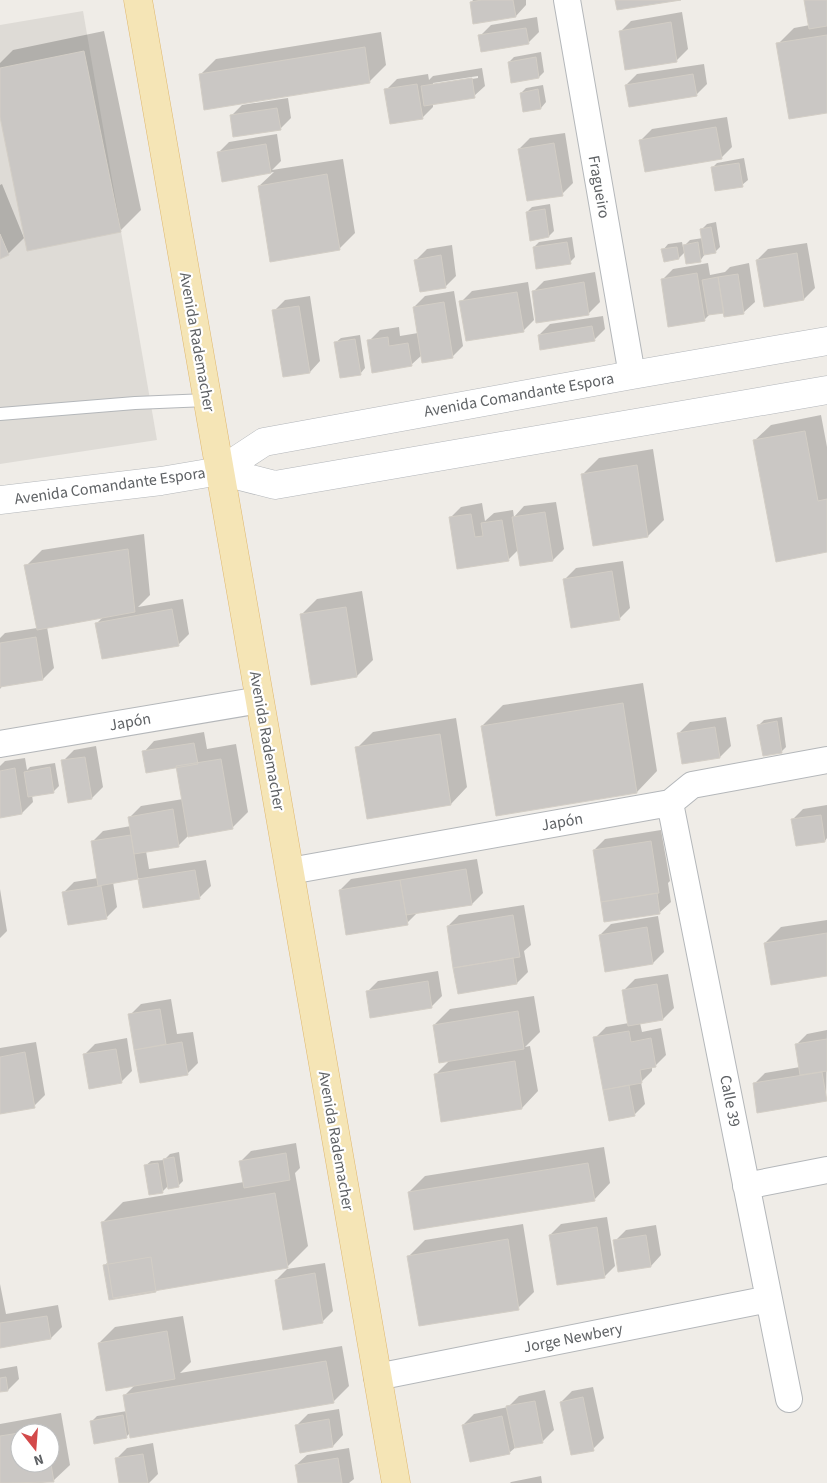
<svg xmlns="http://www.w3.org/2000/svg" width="827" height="1483" viewBox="0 0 827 1483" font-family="'Source Sans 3',sans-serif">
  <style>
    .education { fill: #dedbd6 }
    .shadow { fill: #0003; fill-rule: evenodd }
    .building { fill: #cac7c4; stroke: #d3cec6 }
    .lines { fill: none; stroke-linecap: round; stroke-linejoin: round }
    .service-casing { stroke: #b4b7ba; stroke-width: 14 }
    .minor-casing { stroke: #b4b7ba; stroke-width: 28 }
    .tertiary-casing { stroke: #b4b7ba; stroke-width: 29 }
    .secondary-casing { stroke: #b3b6ba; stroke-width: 29 }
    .primary-casing { stroke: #dfb76f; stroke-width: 29 }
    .service { stroke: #fff; stroke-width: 12 }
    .minor { stroke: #fff; stroke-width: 26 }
    .tertiary { stroke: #fff; stroke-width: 28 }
    .secondary { stroke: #fff; stroke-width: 28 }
    .primary { stroke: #f5e5b6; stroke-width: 28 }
    .labels { text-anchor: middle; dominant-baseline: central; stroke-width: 4.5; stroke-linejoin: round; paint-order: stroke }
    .street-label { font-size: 16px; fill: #5f6265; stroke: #fff }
  </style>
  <rect width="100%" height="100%" fill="#efece7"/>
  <path class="education" d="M83,11L157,440L0,464V25Z"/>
  <path class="shadow" d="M473,0H526V5L516,16L471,3Z
    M806,0H827V112L778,44L794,28L810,25Z
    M682,12L688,49L677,60L620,32L631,21Z
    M537,17L539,32L528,43L480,36L491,25Z
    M104,31L141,210L120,231L0,111V63L13,50Z
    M381,32L386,65L370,81L205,108L200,75L216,59Z
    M541,52L544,72L539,77L509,62L514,57Z
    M704,64L707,84L696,95L626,85L637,74Z
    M482,68L485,86L474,96L433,103V107L422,118L386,90L397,79L428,74L429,80L433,76ZM478,76V78L433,85V83Z
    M543,85L546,102L541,108L521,93L526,88Z
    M288,98L291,118L280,129L231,116L242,105Z
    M727,117L732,147L721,158L641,140L652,129Z
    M565,133L573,183L562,194L519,149L530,138Z
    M277,134L281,161L272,170L343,159L355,233L339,249L259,186L274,172L223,180L218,153L229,142Z
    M744,158L748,180L742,185L712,168L717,163Z
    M2,184L24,238L8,254L0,258V185Z
    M550,204L554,231L549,236L527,212L532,207Z
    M716,222L720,247L715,252L705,254L700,261L685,252L679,258L663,250L668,244L682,242L683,247L690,240L703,238L702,229L707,224Z
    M572,237L575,257L570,262L534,247L539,242Z
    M807,243L815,288L804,299L757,260L768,249Z
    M452,245L456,276L445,287L416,260L427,249Z
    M708,263L710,275L725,272L730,267L749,263L755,302L744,312L725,316V310L711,313L704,320L662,280L673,269Z
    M595,272L600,302L589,313L533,292L544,281Z
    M528,282L534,320L523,331L461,302L472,291Z
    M454,291L463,346L452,357L422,355L411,365L369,341L380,330L399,327L400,336L418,333L414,307L425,296Z
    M310,296L320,361L310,372L274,311L285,300Z
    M603,316L605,329L594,340L539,335L550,324Z
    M360,335L365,368L360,374L335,343L341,338Z
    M821,415L827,447V551L754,441L771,425Z
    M653,449L664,520L648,536L583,474L599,458Z
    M556,502L564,549L553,560L519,549L509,559L458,568L450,518L461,507L482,503L485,521L494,513L513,510L514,517L524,506Z
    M144,534L150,595L138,607L183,599L189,634L178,645L97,623L103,617L47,627L54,668L43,679L3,685L0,689V638L5,633L37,628L26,566L42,550Z
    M623,561L630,608L619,619L565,579L576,568Z
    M362,591L373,660L357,676L312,683L301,615L317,599Z
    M643,683L657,771L637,792L482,726L503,705Z
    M726,717L731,746L720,757L679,733L690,722Z
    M782,717L786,747L781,752L759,725L764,720Z
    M456,718L467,787L451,804L368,817L357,748L373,732Z
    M204,732L207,749L236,744L248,812L232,828L188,836L178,846L146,851L149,869L206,860L211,886L200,897L144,907L139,878L113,882L117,907L106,918L63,893L74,882L98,878L92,842L103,831L131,826L130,817L141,806L183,799L177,767L144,752L154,741Z
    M96,746L103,787L92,798L63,761L74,750Z
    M25,758L27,770L30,767L55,763L59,786L53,792L32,795L33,802L22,813L0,816V766L5,761Z
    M827,805V838L825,841L792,820L803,809Z
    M661,830L670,881L668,883L671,902L660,912L594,850L605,839Z
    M477,859L483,893L472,904L418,912L407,923L340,890L351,879Z
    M0,889L7,931L0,938Z
    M524,905L531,945L524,951L528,972L517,983L448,926L459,915Z
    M658,916L664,952L653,963L606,970L600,935L611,924Z
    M827,920V975L765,943L781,927Z
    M438,971L442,996L431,1007L368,991L378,981Z
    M668,974L674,1008L663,1019L640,1023L642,1032L661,1028L666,1055L655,1066H652V1071L641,1082L645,1104L634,1115L595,1038L606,1027L629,1023L624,990L635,979Z
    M534,996L540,1032L525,1047L530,1046L538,1091L522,1108L435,1075L450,1060L434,1025L450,1009Z
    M171,999L177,1034L193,1032L198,1063L187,1074L141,1082L130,1015L141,1004Z
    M827,1030L826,1100L754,1084L765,1073L800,1067L796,1045L807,1034Z
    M127,1038L132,1071L121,1082L84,1055L95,1044Z
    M36,1042L45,1095L34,1106L0,1112V1048Z
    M296,1143L300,1168L295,1173L308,1246L287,1267L104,1266L108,1262L102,1223L123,1202L244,1182L240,1162L251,1151Z
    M604,1147L610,1183L594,1200L409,1192L425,1176Z
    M179,1152L183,1181L178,1186L169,1185L163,1191L145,1166L151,1161L164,1160L170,1154Z
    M607,1217L615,1266L604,1277L550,1235L561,1224Z
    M523,1224L534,1292L518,1308L409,1256L425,1240Z
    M656,1225L661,1255L651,1266L615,1241L626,1230Z
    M325,1263L333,1311L322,1322L276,1280L287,1269Z
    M0,1284L6,1314L58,1305L62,1327L51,1338L0,1346Z
    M183,1316L191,1362L180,1373L342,1346L349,1386L333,1402L130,1433L126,1437L92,1421L97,1416L127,1411L124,1396L135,1385L99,1343L115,1327Z
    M17,1366L19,1379L8,1390L0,1391V1369Z
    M593,1387L604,1438L593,1449L561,1402L572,1391Z
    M545,1390L554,1430L543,1441L516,1447L509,1453L463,1425L474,1414L508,1407L519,1396Z
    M339,1409L343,1435L333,1446L297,1425L308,1414Z
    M61,1413L70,1465L53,1481L41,1483H0V1424ZM20,1433H50V1463H20Z
    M153,1443L158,1474L149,1483H120L116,1459L127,1448Z
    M349,1448L354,1479L349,1483H299L296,1465L307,1455Z
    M541,1476L542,1483H510L511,1482Z"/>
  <path class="building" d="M482,0H513L516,17L473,24L470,2Z
    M615,0H681L617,10Z
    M804,0H827V26L809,29Z
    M671,22L677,62L625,70L619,31Z
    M526,28L529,44L481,52L478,35Z
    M827,35V113L789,119L776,43Z
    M365,47L370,83L204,110L199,74Z
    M84,51L121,232L27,251L0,117V68Z
    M536,57L539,78L511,83L508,62Z
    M693,74L697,96L629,107L625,85Z
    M472,78L475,98L424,106L421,86Z
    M417,84L423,119L390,124L384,89Z
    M538,89L541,109L523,112L520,93Z
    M277,108L281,130L233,137L230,115Z
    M716,127L722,159L645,172L639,140Z
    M554,143L563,196L527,201L518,149Z
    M266,144L271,173L222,182L217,152Z
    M739,163L743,187L715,191L711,167Z
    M327,174L340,250L270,262L258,186Z
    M545,209L549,237L530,241L526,212Z
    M711,227L716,253L704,255L700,229Z
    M0,234L9,255L0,259Z
    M567,242L571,264L536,269L533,247Z
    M698,242L701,262L686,264L683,245Z
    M677,247L679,259L664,262L661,249Z
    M797,253L804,300L764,307L756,260Z
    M441,255L446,288L420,292L414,260Z
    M697,273L705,321L668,327L661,279Z
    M738,274L744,314L724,317L718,277Z
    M718,277L724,313L708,315L702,280Z
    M584,282L589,315L536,323L532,291Z
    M517,292L524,332L466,341L459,301Z
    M444,302L453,358L422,363L413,307Z
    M299,306L310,373L283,377L272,310Z
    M592,326L595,341L540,350L538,335Z
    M388,337L389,346L408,343L412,366L372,373L367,340Z
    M355,339L361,375L340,378L334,342Z
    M805,431L818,501L827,499V552L776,562L753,440Z
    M637,465L648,537L593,546L581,474Z
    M545,512L553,561L520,566L512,517Z
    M471,514L475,537L483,536L481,523L502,520L509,561L457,569L449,517Z
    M128,549L135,612L37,630L24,565Z
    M612,571L620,620L571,628L563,579Z
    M346,607L357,677L311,685L300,614Z
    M172,609L179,646L102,659L95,623Z
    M36,637L43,680L0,687V643Z
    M623,703L637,793L496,816L481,726Z
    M777,721L782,753L763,756L757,725Z
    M715,727L720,758L682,764L677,733Z
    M440,734L451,805L367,819L355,747Z
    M194,743L198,764L146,773L142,751Z
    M85,757L92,799L68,803L61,760Z
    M221,759L233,829L188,837L176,766Z
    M50,767L54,793L28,797L24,772Z
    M15,768L22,814L0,818V771Z
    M173,809L179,847L134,854L128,817Z
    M821,815L825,842L796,846L791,819Z
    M131,835L138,879L98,886L91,841Z
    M651,841L659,893L601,902L593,850Z
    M466,869L472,905L406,915L400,880Z
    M195,870L200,899L143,908L138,879Z
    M400,880L408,925L346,935L339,890Z
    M101,886L107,919L68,925L62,892Z
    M657,893L660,914L604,922L601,902Z
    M513,915L520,957L453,968L447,926Z
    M647,927L653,964L605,972L599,935Z
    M827,933V976L771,985L764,943Z
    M513,958L517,984L458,994L453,968Z
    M428,981L432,1008L370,1018L366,991Z
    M657,984L663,1020L628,1026L622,990Z
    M160,1009L166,1044L134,1050L128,1014Z
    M518,1011L524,1049L439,1063L433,1025Z
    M629,1031L631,1042L651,1038L656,1067L640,1070L642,1083L603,1090L593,1037Z
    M827,1039V1071L800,1075L795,1044Z
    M182,1042L188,1075L140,1083L134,1050Z
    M116,1049L122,1083L89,1089L83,1054Z
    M25,1052L35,1108L0,1114V1057Z
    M515,1061L522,1109L441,1122L434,1074Z
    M822,1072L827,1101L757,1113L753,1083Z
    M629,1085L635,1116L609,1121L603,1090Z
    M286,1153L290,1180L244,1188L239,1161Z
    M174,1157L179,1187L168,1189L163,1159Z
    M158,1163L163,1193L149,1195L144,1165Z
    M588,1163L595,1201L414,1230L408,1192Z
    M275,1193L288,1268L113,1298L101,1222Z
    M597,1227L605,1278L557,1285L549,1235Z
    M646,1235L651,1267L618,1272L613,1240Z
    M508,1239L519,1310L419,1326L407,1256Z
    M151,1257L156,1292L109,1300L103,1265Z
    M315,1273L323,1323L283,1330L275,1280Z
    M47,1316L51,1339L0,1348V1323Z
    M167,1331L175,1379L106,1391L98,1343Z
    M326,1361L334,1403L130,1438L123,1395Z
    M6,1377L8,1391L0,1392V1378Z
    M583,1397L594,1451L571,1455L560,1402Z
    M535,1401L543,1443L515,1448L506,1406Z
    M123,1415L127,1438L94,1444L90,1421Z
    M502,1416L510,1454L470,1462L462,1425Z
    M329,1419L333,1447L300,1453L295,1425Z
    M45,1429L46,1433H20V1463H50V1458L54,1482L0,1483V1436Z
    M143,1454L148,1483H119L115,1458Z
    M338,1458L342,1483H298L295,1465Z"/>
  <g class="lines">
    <g class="service-casing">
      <path id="service" d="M0,414L135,403L207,400"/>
    </g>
    <g class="minor-casing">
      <path id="minor" d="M567,0L632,375
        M0,744L260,700
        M670,803L789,1399
        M290,871L670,803L692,785L827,760
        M746,1186L827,1170
        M377,1377L769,1299"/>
    </g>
    <g class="tertiary-casing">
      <path id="tertiary" d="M0,500L161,481L220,471"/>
    </g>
    <g class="secondary-casing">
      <path id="secondary" d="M220,471L264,442L632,375L827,341
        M220,471L275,485L827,390"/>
    </g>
    <g class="primary-casing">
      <path id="primary" d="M138,0L396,1483"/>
    </g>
    <use href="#service" class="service"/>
    <use href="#minor" class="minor"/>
    <use href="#tertiary" class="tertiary"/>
    <use href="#secondary" class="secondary"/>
    <use href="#primary" class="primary"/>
  </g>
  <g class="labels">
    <g class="street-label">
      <text transform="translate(599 187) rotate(80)">Fragueiro</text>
      <text transform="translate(197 342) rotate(80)">Avenida Rademacher</text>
      <text transform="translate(519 395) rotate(-10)">Avenida Comandante Espora</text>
      <text transform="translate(110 486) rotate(-8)">Avenida Comandante Espora</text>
      <text transform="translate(130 722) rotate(-10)">Japón</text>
      <text transform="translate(267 741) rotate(80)">Avenida Rademacher</text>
      <text transform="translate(562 822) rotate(-10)">Japón</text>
      <text transform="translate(730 1101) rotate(79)">Calle 39</text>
      <text transform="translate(336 1141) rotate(80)">Avenida Rademacher</text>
      <text transform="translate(573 1338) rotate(-11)">Jorge Newbery</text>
    </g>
  </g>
  <g transform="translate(35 1448) rotate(163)"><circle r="24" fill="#ffffff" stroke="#bfc0c1"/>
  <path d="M0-4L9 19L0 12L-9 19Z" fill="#d3494a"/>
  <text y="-8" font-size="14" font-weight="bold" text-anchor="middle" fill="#5f6265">N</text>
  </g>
</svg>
